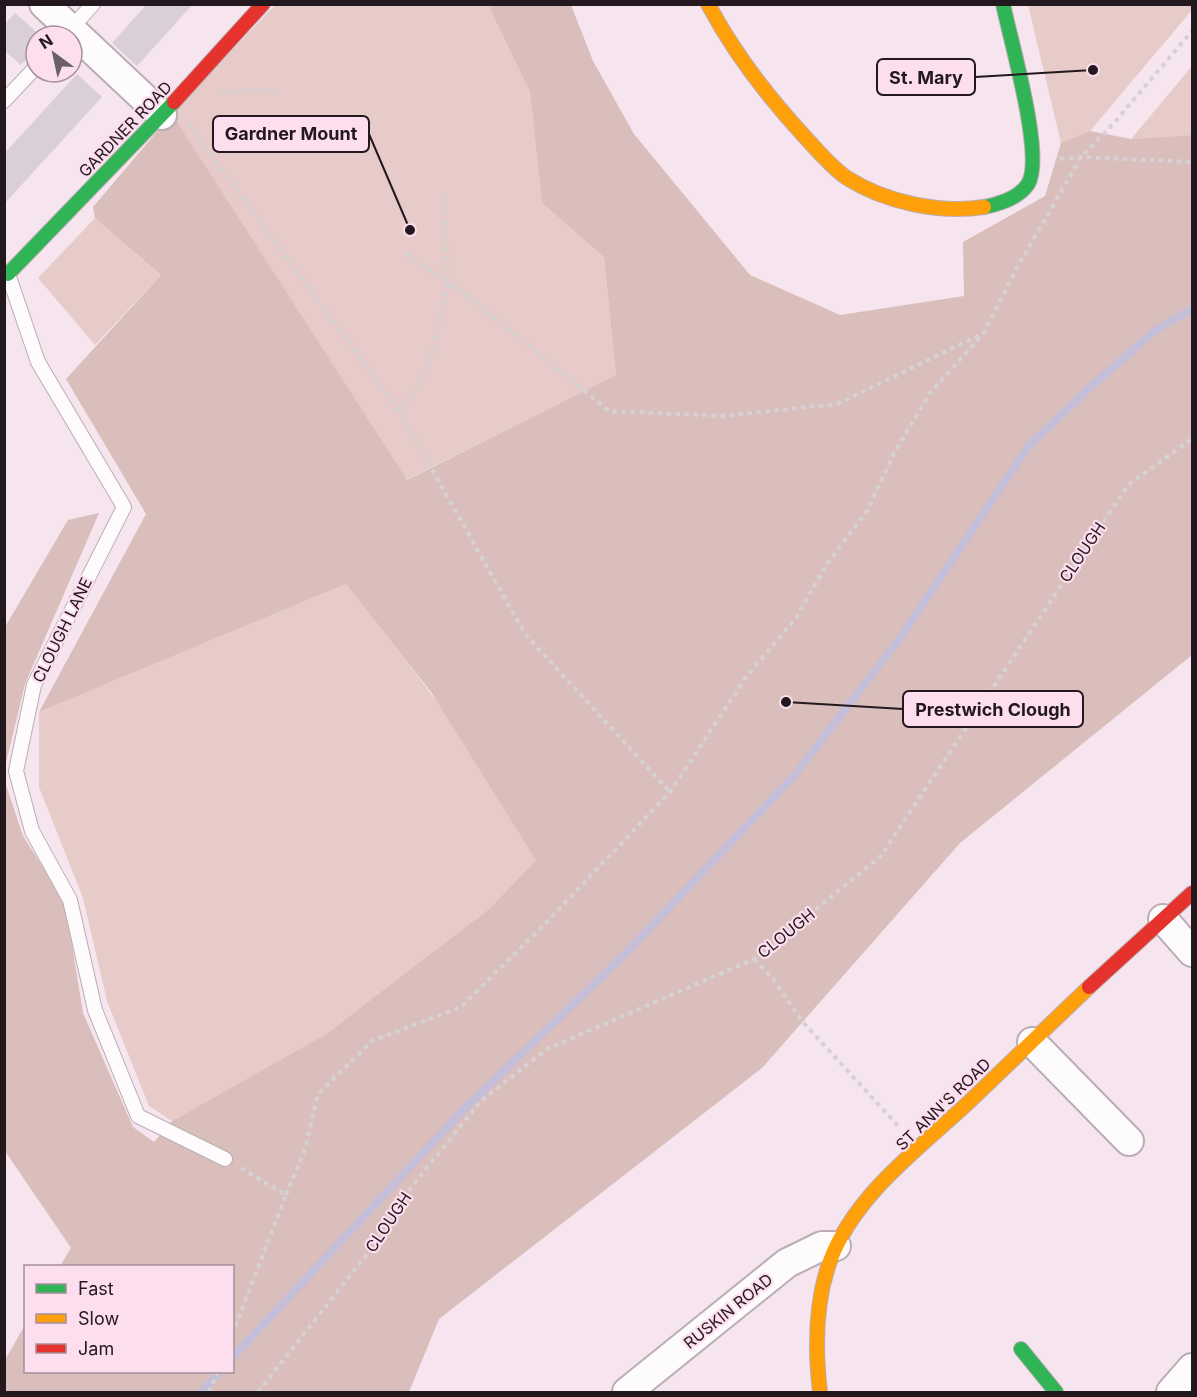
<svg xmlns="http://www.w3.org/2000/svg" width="1197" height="1397" viewBox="0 0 1197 1397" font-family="Inter,sans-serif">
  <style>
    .green { fill: #e6cbc8 }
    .forest { fill: #d9bebb }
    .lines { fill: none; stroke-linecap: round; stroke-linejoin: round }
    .stream { stroke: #c4bed8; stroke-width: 8 }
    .building { fill: #daced8 }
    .lane-casing { stroke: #baadb4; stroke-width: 16 }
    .street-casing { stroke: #baadb4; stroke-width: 32 }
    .fast-casing { stroke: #baadb4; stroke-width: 16 }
    .slow-casing { stroke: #baadb4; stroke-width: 16 }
    .jam-casing { stroke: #baadb4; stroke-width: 16 }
    .path { stroke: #d6d1d4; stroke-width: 4; stroke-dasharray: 4.5 4.5; stroke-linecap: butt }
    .lane { stroke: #fefbfc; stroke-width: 14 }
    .street { stroke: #fefbfc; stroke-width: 28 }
    .fast { stroke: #30b455; stroke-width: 14 }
    .slow { stroke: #ff9f0a; stroke-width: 14 }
    .jam { stroke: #e5322d; stroke-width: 14 }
    .labels { text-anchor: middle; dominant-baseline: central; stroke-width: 4.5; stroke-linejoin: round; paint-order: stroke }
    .street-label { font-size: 16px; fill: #22181e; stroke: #fddeef }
    .leader { fill: none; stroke: #22181e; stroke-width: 2 }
    .callout-dot { fill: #22181e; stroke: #fddeef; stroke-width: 2 }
    .callout { fill: #fddeef; stroke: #22181e; stroke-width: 2 }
    .callout-label { font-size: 18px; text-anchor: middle; font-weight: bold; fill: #22181e }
  </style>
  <rect width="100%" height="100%" fill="#f6e5ee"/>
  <path class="green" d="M1192,4V10L1090,131L1061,143L1028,5Z
    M275,5H488L530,92L542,203L604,257L616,375L406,480L172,114Z
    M1192,66V135L1131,139Z
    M95,218L161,275L95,345L38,278Z
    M346,584C415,672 487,760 536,860L489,909L326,1034L172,1121L149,1106L107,1001L83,898L39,787V712Z"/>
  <path class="forest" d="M488,5H571L593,61L634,134L750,275L840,315L964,296L963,242L1045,196L1061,143L1090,131L1131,139L1192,135V655L960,843L762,1068L439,1319L409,1392H5V1360L25,1325L26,1372H232V1266H60L71,1248L5,1151L4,779L23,836L65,902L83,1013L133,1127L154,1142L172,1121L326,1034L489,909L536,860L431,692L346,584L39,712L146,514L66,379L161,275L95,218L93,207L172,114L407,480L616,375L604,257L542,203L530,92Z
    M99,513L25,684L5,767V627L68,520Z"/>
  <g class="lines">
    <path class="stream" d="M232,1358L464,1109L621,958L794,776L900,638L1028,447L1087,390L1156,330L1192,309
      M201,1392L220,1372"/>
  </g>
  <path class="building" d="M147,4H193L137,66L112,43Z
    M15,13L41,36H36V49L21,65L4,50V25Z
    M77,74L102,97L4,204V154Z"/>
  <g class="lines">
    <g class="lane-casing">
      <path id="lane" d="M68,32L93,4
        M4,101L36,67
        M8,274L38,362L124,507L34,685L16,771L32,831L70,900L95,1010L138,1116L225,1159"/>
    </g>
    <g class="street-casing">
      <path id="street" d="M44,4L162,115
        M1163,919L1192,952
        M1032,1042L1129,1141
        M627,1392L787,1263L822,1246H836
        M1171,1392L1192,1368"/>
    </g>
    <g class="fast-casing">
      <path id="fast" d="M984,207C999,204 1019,198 1028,184C1045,157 1010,39 1003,4
        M8,274L174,102
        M1021,1349L1056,1392"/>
    </g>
    <g class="slow-casing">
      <path id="slow" d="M708,4C734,53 767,96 805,137C818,151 831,167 847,178C885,202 939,214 984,207
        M820,1392C815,1349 815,1302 830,1261C855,1194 920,1148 970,1101C1010,1063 1049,1025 1089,987"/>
    </g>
    <g class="jam-casing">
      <path id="jam" d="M174,102L263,4
        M1089,987L1192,893"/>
    </g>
    <path class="path" d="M221,94L243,90L278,91
      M189,124L399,411L525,634L670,792
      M1060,159L1081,157L1192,162
      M406,253L470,298L609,411L723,416L837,404L982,334
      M399,411L427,372L448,283L444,194
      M754,959L774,980L801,1020L900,1128
      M286,1195L305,1149L318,1094L372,1041L461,1007L545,924L670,792L746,677L796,618L828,562L867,511L894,453L930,393L984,333L1018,266L1081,157L1114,123L1192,31
      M232,1335L286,1195L241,1168
      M209,1392L218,1372
      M258,1392L371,1249L391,1212L481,1101L547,1049L754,959L880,857L1128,485L1192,439"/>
    <use href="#lane" class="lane"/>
    <use href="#street" class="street"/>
    <use href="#fast" class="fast"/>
    <use href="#slow" class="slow"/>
    <use href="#jam" class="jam"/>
  </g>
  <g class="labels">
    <g class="street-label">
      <text transform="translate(125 129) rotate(-46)">GARDNER ROAD</text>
      <text transform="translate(1082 552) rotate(-56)">CLOUGH</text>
      <text transform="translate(62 630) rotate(-64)">CLOUGH LANE</text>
      <text transform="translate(786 933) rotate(-39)">CLOUGH</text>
      <text transform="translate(943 1104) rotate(-44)">ST ANN'S ROAD</text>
      <text transform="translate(388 1222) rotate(-56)">CLOUGH</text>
      <text transform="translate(728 1311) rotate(-39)">RUSKIN ROAD</text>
    </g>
  </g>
  <path class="leader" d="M1093 70L975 77M410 230L369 134M786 702L903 709"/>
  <g class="callout-dot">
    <circle cx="1093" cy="70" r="6"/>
    <circle cx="410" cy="230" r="6"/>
    <circle cx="786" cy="702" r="6"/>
  </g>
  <g class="callout">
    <rect x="877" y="59" width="98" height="36" rx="6"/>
    <rect x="213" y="116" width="156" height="36" rx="6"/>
    <rect x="903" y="691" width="180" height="36" rx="6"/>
  </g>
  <g class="callout-label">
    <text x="926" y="84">St. Mary</text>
    <text x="291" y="140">Gardner Mount</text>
    <text x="993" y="716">Prestwich Clough</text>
  </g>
  <rect width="1197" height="1397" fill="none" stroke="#22181e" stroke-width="12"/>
  <rect x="24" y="1265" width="210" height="108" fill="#fddeef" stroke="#a58f9b" stroke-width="1.5"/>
  <rect x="36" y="1284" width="30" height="9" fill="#30b455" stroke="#a58f9b" stroke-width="1.5"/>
  <text x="78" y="1295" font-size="18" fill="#22181e">Fast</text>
  <rect x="36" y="1314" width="30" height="9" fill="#ff9f0a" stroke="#a58f9b" stroke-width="1.5"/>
  <text x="78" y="1325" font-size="18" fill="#22181e">Slow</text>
  <rect x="36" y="1344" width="30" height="9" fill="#e5322d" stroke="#a58f9b" stroke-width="1.5"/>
  <text x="78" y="1355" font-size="18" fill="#22181e">Jam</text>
  <g transform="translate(54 54) rotate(327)"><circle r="28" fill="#fddeef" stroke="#a58f9b" stroke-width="1.5"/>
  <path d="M0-4.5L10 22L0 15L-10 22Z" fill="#6c6067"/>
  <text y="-9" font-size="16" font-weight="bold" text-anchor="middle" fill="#22181e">N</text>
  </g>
</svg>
